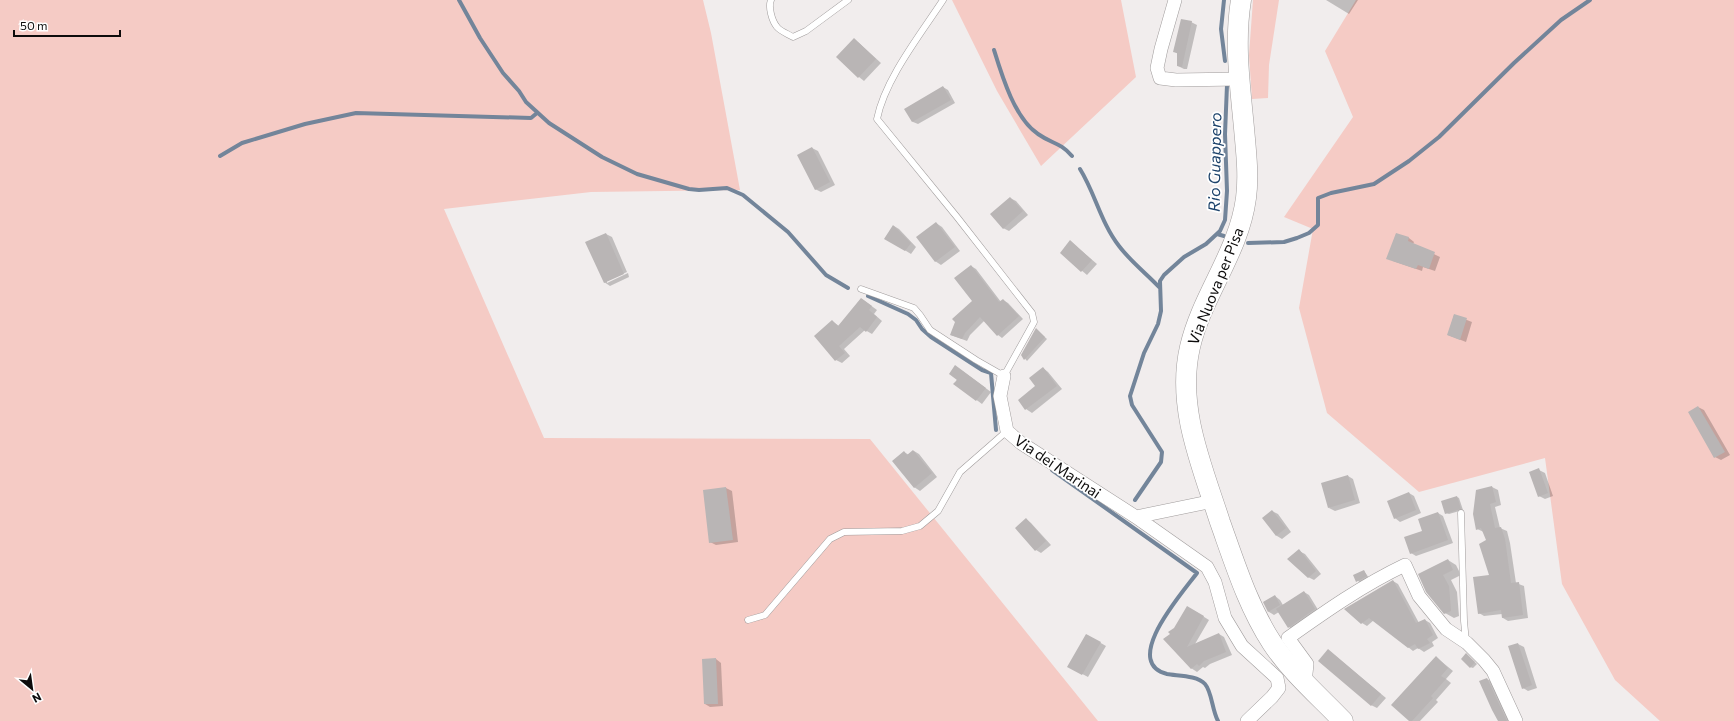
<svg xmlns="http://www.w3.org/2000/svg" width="1734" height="721" viewBox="0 0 1734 721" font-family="Commissioner,sans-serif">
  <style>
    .green { fill: #f5cbc5 }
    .shadow { fill: #0003 }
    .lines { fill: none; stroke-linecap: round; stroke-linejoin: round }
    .stream { stroke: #73859a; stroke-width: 4 }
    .building { fill: #b9b5b5 }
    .service-casing { stroke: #a09c9c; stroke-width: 7 }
    .minor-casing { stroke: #a09c9c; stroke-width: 14 }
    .primary-casing { stroke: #a09c9c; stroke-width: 21 }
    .service { stroke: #fff; stroke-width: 6 }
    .minor { stroke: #fff; stroke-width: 13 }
    .primary { stroke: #fff; stroke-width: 20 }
    .labels { text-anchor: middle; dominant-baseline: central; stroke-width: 3.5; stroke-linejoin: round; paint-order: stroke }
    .street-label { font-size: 15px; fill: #0d0c0c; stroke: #fff }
    .water-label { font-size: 16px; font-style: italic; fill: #1d436b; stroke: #fff }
  </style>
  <rect width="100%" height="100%" fill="#f1eded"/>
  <path class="green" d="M0,0H703L711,33L740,190L591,192L444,209L544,438L870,439L1098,721H0Z
    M952,0H1121L1136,77L1041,166L997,91Z
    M1253,0H1279L1269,65L1268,98L1252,99L1249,55Z
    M1356,0H1734V721H1660L1615,680L1562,584L1545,458L1419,492L1327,413L1299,308L1313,229L1284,217L1353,117L1325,51Z"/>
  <path class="shadow" d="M1326,0H1358L1349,14Z
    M1191,22L1197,25L1187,69H1184L1178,66V54L1175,52Z
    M854,40L859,43L881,63L864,81L859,77L837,57Z
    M943,87L948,90L955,103L918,124L913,122L906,110Z
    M812,148L818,151L835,185L821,192L815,189Z
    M1010,198L1016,201L1028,215L1009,231L1003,228Z
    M936,223L942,227L960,251L941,265L935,261Z
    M894,226L899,229L916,247L911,254L885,238Z
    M606,234L612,237L627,272L607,281V283L628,273L629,277L610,286L604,282Z
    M1396,234L1409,238L1414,242L1413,244L1440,257L1435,271L1423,267L1422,271L1393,261Z
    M1071,242L1097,264L1087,275L1061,253Z
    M971,266L976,269L1001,302L1003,300L1008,303L1023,319L1002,338L998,335L985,320L970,335L967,341L951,335L973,301Z
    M862,299L877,310L874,314L882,321L872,334L865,330L844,349L850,356L842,363L836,360L815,336L832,321L839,326Z
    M1454,315L1472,322L1466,342L1448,335Z
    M1038,331L1047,339L1027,361L1022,355Z
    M1043,368L1048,372L1062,389L1032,413L1026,409L1019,400L1037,387Z
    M961,370L991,392L982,404L955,384Z
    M1698,407L1704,410L1730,455L1721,460L1715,457Z
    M914,451L919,454L937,477L920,491L914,487L904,452L909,455Z
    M1539,470L1545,473L1553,496L1545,499L1539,496Z
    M1348,476L1353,479L1360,503L1335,511L1329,508Z
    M1492,487L1498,490L1501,505L1495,507L1500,528L1507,531L1510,543L1516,583L1524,586L1528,618L1508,621L1503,618L1502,614L1484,616L1479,613L1490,575L1487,541L1484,532L1477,529Z
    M726,488L732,491L738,542L716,545L710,542Z
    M1409,493L1414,496L1421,513L1400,522L1395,518Z
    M1457,497L1459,498L1463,510L1449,514L1446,513Z
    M1272,511L1278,514L1291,532L1282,539L1277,536L1263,518Z
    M1438,513L1443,516L1453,543L1416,556L1411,553Z
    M1026,519L1031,523L1051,545L1041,553L1036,550Z
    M1299,551L1305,554L1321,574L1314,580L1308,577Z
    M1448,560L1456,565L1461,575L1451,580L1457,592L1459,616L1454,618L1445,613L1427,591Z
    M1364,571L1369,578L1360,583L1354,576Z
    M1393,581L1398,584L1419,623L1425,620L1430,623L1438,638L1432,642L1434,646L1424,652L1418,648L1413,651L1374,620L1367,626L1362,623Z
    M1304,592L1309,595L1320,613L1294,631L1289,627L1279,612L1274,615L1269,612L1264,602L1275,596L1280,600L1283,605Z
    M1193,610L1209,620L1195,644L1219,634L1224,637L1232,655L1210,664L1205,668L1203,667L1197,672L1191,668L1171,634Z
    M1087,635L1106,646L1088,677L1069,667Z
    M1518,644L1524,647L1537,688L1528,691L1523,688Z
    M1333,654L1386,698L1377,708L1371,705Z
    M1468,656L1477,664L1473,668L1470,667Z
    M1436,657L1453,671L1446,679L1451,683L1436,700L1438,702L1420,721H1411Z
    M716,659L721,663L723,706L710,707L705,704Z
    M1487,679L1493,682L1511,721H1499Z"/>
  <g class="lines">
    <path class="stream" d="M459,0L480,38L503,73L519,91L526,102L549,123L602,157L637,174L689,189L699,190L727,188L743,195L788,232L826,275L848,288
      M1224,0L1221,29L1225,61
      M994,50C1002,76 1015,119 1038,134C1052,144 1060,142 1072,156
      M220,156L242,143L305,124L356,113L531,118L537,113
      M1080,169C1095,193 1101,223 1119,246C1131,262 1147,274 1160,288
      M1217,234L1224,236
      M1248,243L1284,242L1297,238L1309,233L1318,225V198L1331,193L1374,184L1409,161L1439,137L1514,63L1561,20L1590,0
      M868,296L908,314L916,320L922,329L931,337L982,370L991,373L996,430
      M1052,470L1197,573C1184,591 1120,662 1167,674C1177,676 1197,675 1205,684C1212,692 1212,710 1218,721
      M1135,500L1161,462L1162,452L1132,405L1130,396L1144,353L1158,324L1161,311L1160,281L1164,275L1184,257L1206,244L1220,231L1225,220L1227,191L1225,134L1227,85"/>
  </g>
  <path class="building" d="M1181,19L1192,21L1182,67L1177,66V53L1173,52Z
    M854,38L876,59L858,78L836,57Z
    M943,86L951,100L912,122L904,109Z
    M812,147L830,182L815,190L797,155Z
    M1010,197L1023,211L1003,229L990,214Z
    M936,222L955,247L935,262L916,237Z
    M893,225L911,243L905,251L884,239Z
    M606,233L624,274L604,283L585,242Z
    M1396,233L1409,237L1408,241L1435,252L1429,269L1418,265L1416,269L1386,259Z
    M1070,240L1092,260L1081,272L1060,253Z
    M971,265L999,302L1003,299L1019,316L997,336L980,317L965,333L962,339L950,335L955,322L952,319L972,301L954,278Z
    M861,298L872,306L869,310L877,317L866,332L860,327L839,346L845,353L835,361L814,336L832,320L838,326Z
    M1454,314L1467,318L1460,340L1447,335Z
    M1036,328L1045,337L1024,360L1021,355Z
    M955,365L986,388L976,401L953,384L957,380L949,374Z
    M1043,367L1057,386L1025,410L1018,400L1035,386L1029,378Z
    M1698,406L1725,452L1714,458L1688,412Z
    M913,450L932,473L914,488L892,461L904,451L907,455Z
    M1539,468L1548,493L1538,497L1529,472Z
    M1348,475L1355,500L1328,508L1321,483Z
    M1492,486L1496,502L1490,504L1495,528L1501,527L1505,539L1511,583L1519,582L1523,615L1502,618L1501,610L1478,614L1473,577L1489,575L1479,544L1486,540L1481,528L1476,530L1473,514L1476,490Z
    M726,487L733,540L709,543L703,490Z
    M1409,492L1416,510L1394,519L1387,501Z
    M1457,496L1461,509L1445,514L1441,501Z
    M1272,510L1286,528L1276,536L1262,518Z
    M1438,512L1448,540L1410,554L1404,537L1422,531L1418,519Z
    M1026,518L1046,541L1035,551L1015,528Z
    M1299,549L1316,571L1308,578L1287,559Z
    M1448,559L1453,570L1443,575L1449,586L1451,611L1444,614L1426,592L1418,574Z
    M1364,570L1367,576L1356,582L1353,575Z
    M1393,580L1416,623L1425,619L1433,635L1427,639L1430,643L1418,649L1415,644L1408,648L1369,618L1361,624L1344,609Z
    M1304,591L1315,609L1288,628L1276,609Z
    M1275,595L1280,605L1268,612L1263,602Z
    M1187,606L1204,616L1187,647L1219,633L1226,652L1204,661L1199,666L1197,664L1191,669L1163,639L1170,634L1168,632L1174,628Z
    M1086,634L1101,642L1082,675L1067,667Z
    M1518,643L1532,685L1522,689L1508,646Z
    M1328,649L1381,694L1371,706L1318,661Z
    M1466,653L1475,662L1470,668L1461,659Z
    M1436,656L1448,668L1441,676L1446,679L1431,696L1433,698L1412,721H1409L1391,705Z
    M716,658L718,704H704L702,659Z
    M1487,678L1507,721H1498L1492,710L1479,681Z"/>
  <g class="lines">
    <g class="service-casing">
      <path id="service" d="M771,0C768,7 772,21 777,27C780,31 788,34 793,37L806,31L848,0
        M861,289L914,308L920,315L930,330L976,360L1004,376L1034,322L1032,313L957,217L877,119C885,79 920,35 943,0
        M1461,513L1464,621L1466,642
        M748,620L765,615L830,539L844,532L902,531L920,526L938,511L960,472L1007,431"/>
    </g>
    <g class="minor-casing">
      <path id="minor" d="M1175,0L1161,49L1157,68L1160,78L1176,80L1239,79
        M1004,376L1000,396L1007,431L1021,443L1136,517L1213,501
        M1136,517L1207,567L1215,582L1225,618L1242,646L1277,678L1279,688L1272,697L1247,721
        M1305,683L1307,664L1288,638C1326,611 1363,585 1405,565L1419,596L1446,629L1467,643L1484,660L1493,671L1516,721"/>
    </g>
    <g class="primary-casing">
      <path id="primary" d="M1241,0C1234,43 1240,85 1244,128C1246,151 1249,175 1246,198C1239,252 1202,295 1190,347C1176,407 1202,466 1220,522C1235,564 1248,606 1272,643C1291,672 1319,696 1343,721"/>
    </g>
    <use href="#service" class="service"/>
    <use href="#minor" class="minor"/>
    <use href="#primary" class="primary"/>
  </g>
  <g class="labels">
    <g class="street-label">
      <text transform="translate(1215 286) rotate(-68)">Via Nuova per Pisa</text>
      <text transform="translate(1058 466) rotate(34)">Via dei Marinai</text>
    </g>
    <g class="water-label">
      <text transform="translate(1214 162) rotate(-89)">Rio Guappero</text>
    </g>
  </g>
  <g transform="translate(32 689) rotate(151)" stroke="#ffffff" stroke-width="3" paint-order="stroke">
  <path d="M0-3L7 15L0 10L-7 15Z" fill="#0d0c0c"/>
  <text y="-6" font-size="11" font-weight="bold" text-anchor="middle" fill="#0d0c0c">N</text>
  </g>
  <path d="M14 30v6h106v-6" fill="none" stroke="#0d0c0c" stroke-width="2"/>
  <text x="20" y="30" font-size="12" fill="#0d0c0c" stroke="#ffffff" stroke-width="3" paint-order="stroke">50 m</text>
</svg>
